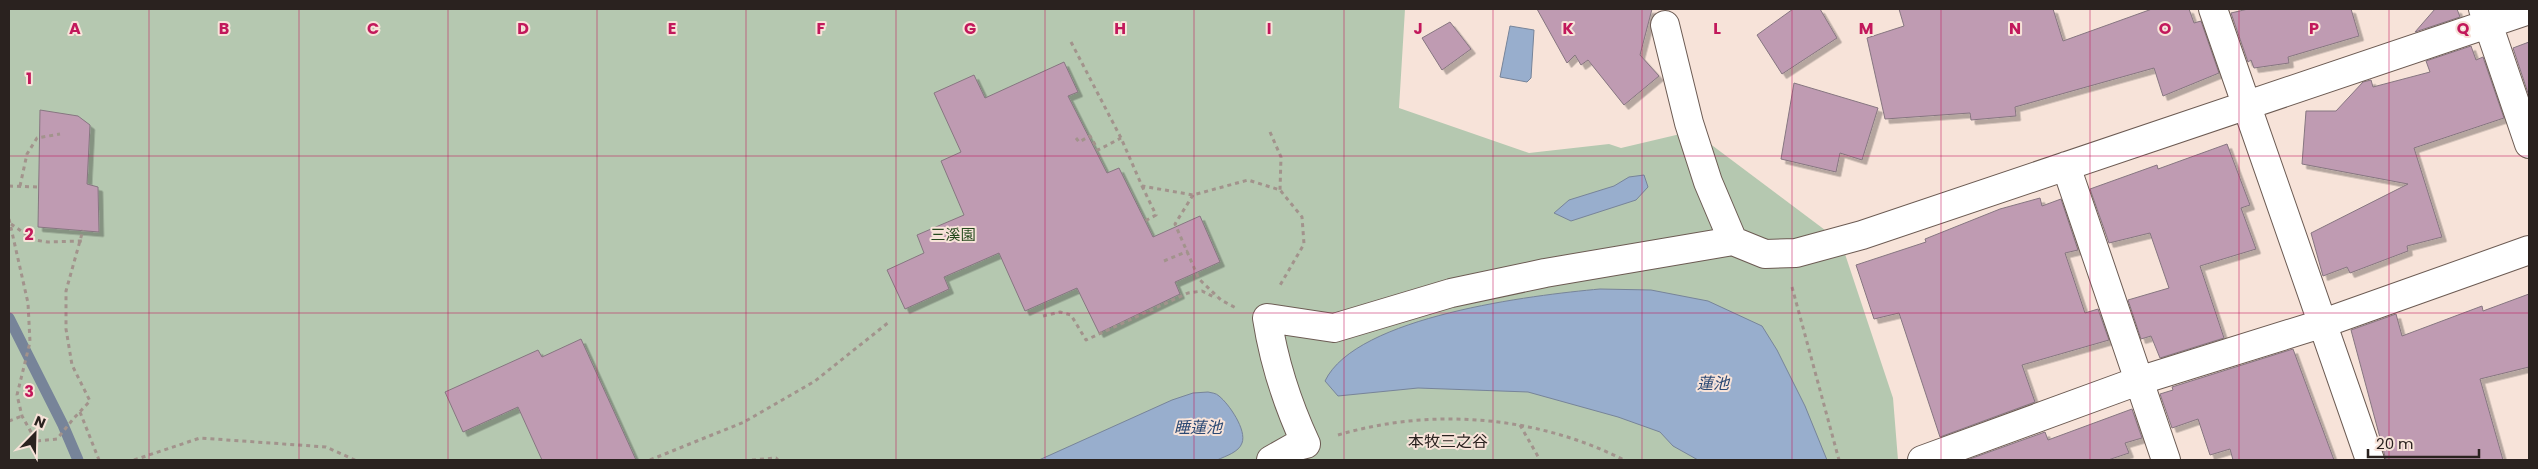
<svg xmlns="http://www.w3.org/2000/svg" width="2538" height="469" viewBox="0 0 2538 469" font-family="Poppins,'Noto Sans JP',sans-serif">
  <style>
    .green { fill: #b5c8b0 }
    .water { fill: #98aecd; stroke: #778499 }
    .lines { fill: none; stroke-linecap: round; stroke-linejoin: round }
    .stream { stroke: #778499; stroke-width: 11 }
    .building { fill: #bf9bb2; stroke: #867680; filter: url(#shadow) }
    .minor-casing { stroke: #6c5b53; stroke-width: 30 }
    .path { stroke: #a2938c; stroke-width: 3; stroke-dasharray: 4 4; stroke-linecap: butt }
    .minor { stroke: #fff; stroke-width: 28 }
    .grid { fill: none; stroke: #c2185b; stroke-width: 1; stroke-opacity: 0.55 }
    .labels { text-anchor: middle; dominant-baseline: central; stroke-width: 4; stroke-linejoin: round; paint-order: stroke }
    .park-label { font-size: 15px; fill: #25491d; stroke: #f7e3d9 }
    .water-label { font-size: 16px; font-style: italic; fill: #2a4873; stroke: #f7e3d9 }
    .neighbourhood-label { font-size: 16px; fill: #2a221f; stroke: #f7e3d9 }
    .grid-label { font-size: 16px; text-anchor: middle; font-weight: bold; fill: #c2185b; stroke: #f7e3d9; stroke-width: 4; stroke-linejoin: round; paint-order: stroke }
  </style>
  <defs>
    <filter id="shadow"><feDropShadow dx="4.5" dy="4.5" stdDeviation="0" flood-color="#0004"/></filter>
  </defs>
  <rect width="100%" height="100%" fill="#f7e3d9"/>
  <path class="green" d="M9,9H1405L1399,108L1529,153L1609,144L1621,148L1693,131L1841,242L1893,398L1898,460H9Z"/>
  <path class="water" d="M1510,26L1534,30L1531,78L1527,82L1500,77Z
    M1644,175L1648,187L1636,200L1571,221L1554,213L1569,200L1614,186L1629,177Z
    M1600,289L1651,290L1708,301L1762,326L1777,350L1805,406L1827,460H1698L1673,446L1660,432L1618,417L1528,392L1418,388L1338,396L1325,381C1356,316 1534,295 1600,289Z
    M1208,392C1212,393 1216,393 1219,396C1229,404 1247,430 1242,443C1239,452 1226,456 1217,460H1039L1172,400L1193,393Z"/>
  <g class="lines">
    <path class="stream" d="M9,318L63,425L78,460"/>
  </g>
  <path class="building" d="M1537,9H1652L1640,55L1659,76L1624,105L1588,60L1581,65L1575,55L1567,63Z
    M1793,9H1820L1837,38L1782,74L1757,35Z
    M1899,9H2053L2063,41L2152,9H2189L2194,23L2201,21L2219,73L2163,96L2154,68L2015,107L2016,116L1971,120L1970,113L1885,119L1867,38L1904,26Z
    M2248,9H2351L2359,36L2288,57L2289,63L2254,68L2251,60L2248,62L2231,13Z
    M2435,9H2457L2460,17L2415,32Z
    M1450,22L1471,49L1442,70L1422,38Z
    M2529,42V96L2513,48Z
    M2471,46L2476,60L2483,57L2504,118L2414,148L2442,237L2407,246L2408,251L2350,273L2347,267L2323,276L2311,233L2408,184L2302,164L2306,111H2336L2363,82L2371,80L2373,87L2430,72L2426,61Z
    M1064,62L1078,92L1068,96L1107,173L1119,168L1153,237L1200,216L1220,262L1175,282L1180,294L1099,333L1077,288L1025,311L999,253L944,277L949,289L905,309L887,270L924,253L917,235L964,215L941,161L961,152L934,93L974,75L985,98Z
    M1794,83L1878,108L1862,160L1840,153L1836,172L1781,159Z
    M40,110L78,116L90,125L87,184L98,187L99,232L38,227Z
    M2227,144L2250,205L2241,208L2256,249L2200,266L2224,338L2160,358L2151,336L2141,339L2128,300L2169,288L2150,233L2109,243L2090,189L2157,165L2158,169Z
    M2040,198L2042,206L2061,199L2078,250L2065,253L2085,313L2098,309L2109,340L2022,365L2035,402L1940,437L1899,313L1874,319L1856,265L1926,242L1925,239L2000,209Z
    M2529,294V367L2480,379L2503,460H2386L2351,330L2396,314L2402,336L2482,306L2483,311Z
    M581,339L636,460H542L518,407L463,432L445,392L538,350L542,357Z
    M2293,349L2334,460H2233L2230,449L2210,455L2198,419L2172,428L2160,394L2173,390L2172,387Z
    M2132,409L2142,438L2125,443L2129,453L2108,460H1967L2045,432L2048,440Z"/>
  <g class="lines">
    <g class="minor-casing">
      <path id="minor" d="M2213,9L2370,460
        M2483,9L2529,144
        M1665,25L1689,123L1708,182L1733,241L1765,254L1796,253L1862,235L2529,10
        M2066,166L2166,460
        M1271,460L1294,447L1306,444C1287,403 1274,363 1267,318L1334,328L1451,293L1545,273L1733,241
        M1922,460L2138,381L2321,324L2529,250"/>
    </g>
    <path class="path" d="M1071,42L1121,138L1142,186L1193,195L1248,180L1280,190L1302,217L1304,244L1279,287
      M1270,132L1281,157L1280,190
      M1076,138L1079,142L1090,136L1098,150L1121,138
      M9,186L39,187
      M20,186L27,154L37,138L60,134
      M1142,186L1156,215L1145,221
      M1193,195L1175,224L1199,279L1221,300L1236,308
      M9,219L28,303L30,342L17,395L22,416L36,441L34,460
      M11,224L34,240L48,242L82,241
      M1164,261L1188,251
      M1792,287L1839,460
      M1043,316L1060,312L1071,315L1086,340L1188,293L1202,291L1216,298
      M80,412L99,460
      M9,421L22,416
      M1520,425L1540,460
      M1338,435C1433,407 1537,416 1624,460
      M37,441L57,439L74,418L90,401L72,365L66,329V291L83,230
      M134,460L200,438L326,447L355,460
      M650,460L744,422L815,381L889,322
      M752,460L776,458L778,460"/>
    <use href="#minor" class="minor"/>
  </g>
  <path class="grid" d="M149,9V460M299,9V460M448,9V460M597,9V460M746,9V460M896,9V460M1045,9V460M1194,9V460M1344,9V460M1493,9V460M1642,9V460M1792,9V460M1941,9V460M2090,9V460M2239,9V460M2389,9V460M9,156H2529M9,313H2529"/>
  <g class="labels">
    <g class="park-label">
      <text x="953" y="234">三溪園</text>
    </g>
    <g class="water-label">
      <text x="1713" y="383">蓮池</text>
      <text x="1198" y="427">睡蓮池</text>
    </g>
    <g class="neighbourhood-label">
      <text x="1448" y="441">本牧三之谷</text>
    </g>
  </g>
  <g class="grid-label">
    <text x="75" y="34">A</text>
    <text x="224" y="34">B</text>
    <text x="373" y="34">C</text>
    <text x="523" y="34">D</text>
    <text x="672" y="34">E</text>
    <text x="821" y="34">F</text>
    <text x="970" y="34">G</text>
    <text x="1120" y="34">H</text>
    <text x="1269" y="34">I</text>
    <text x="1418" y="34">J</text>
    <text x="1568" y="34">K</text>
    <text x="1717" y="34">L</text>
    <text x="1866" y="34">M</text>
    <text x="2015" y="34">N</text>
    <text x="2165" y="34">O</text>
    <text x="2314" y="34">P</text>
    <text x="2463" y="34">Q</text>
    <text x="29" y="84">1</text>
    <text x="29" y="240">2</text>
    <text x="29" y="397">3</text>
  </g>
  <rect width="2538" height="469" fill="none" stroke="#2a221f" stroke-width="20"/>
  <g transform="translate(35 434) rotate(23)" stroke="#f7e3d9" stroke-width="4" paint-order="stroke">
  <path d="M0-4L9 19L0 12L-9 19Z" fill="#2a221f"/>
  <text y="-8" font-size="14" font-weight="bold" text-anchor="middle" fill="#2a221f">N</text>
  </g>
  <path d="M2368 449v8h111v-8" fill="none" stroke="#2a221f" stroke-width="2.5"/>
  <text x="2376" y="449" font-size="15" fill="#2a221f" stroke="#f7e3d9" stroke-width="4" paint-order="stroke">20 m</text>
</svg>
